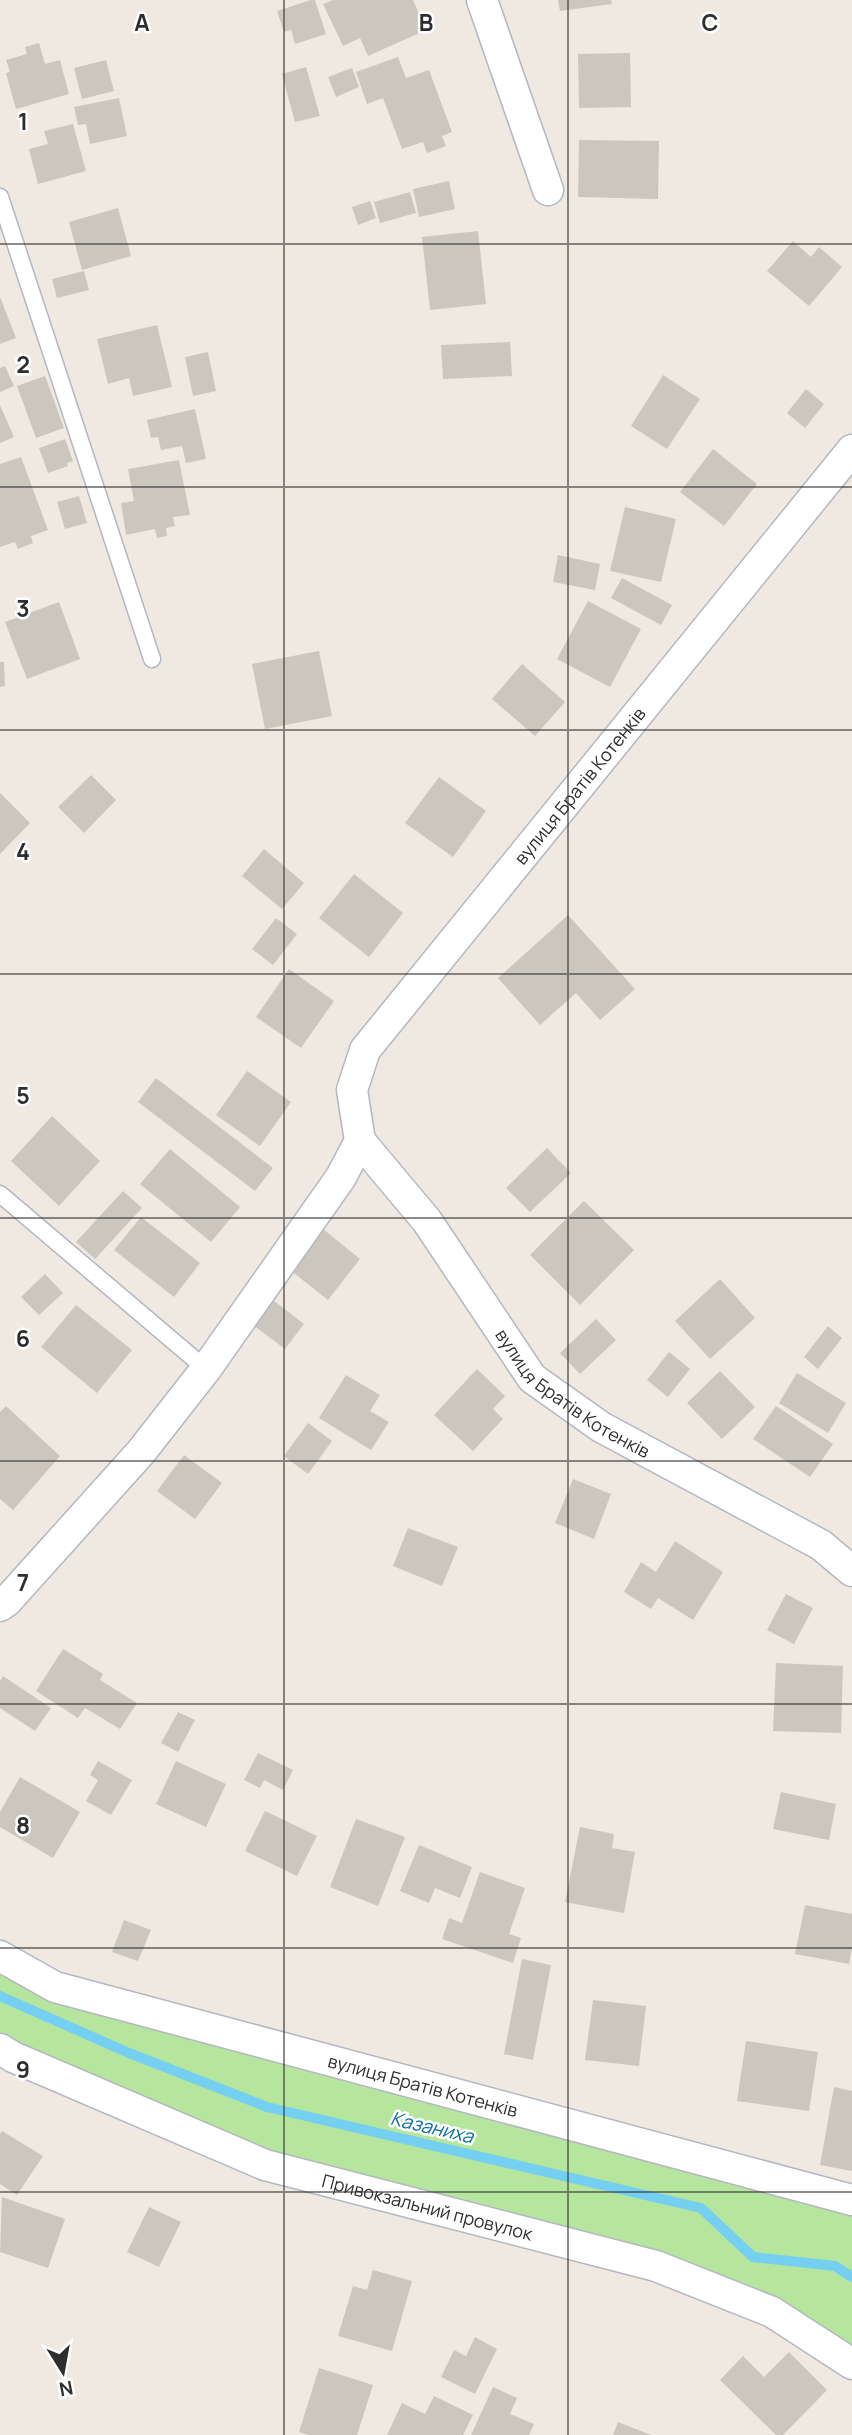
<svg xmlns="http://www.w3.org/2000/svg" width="852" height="2435" viewBox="0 0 852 2435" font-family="Manrope,sans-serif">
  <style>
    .green { fill: #b6e59e }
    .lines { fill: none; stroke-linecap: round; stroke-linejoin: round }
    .stream { stroke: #75cff0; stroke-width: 10 }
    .building { fill: #cbc7bf }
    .lane-casing { stroke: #b4b7c1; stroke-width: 19 }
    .street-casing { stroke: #b4b7c1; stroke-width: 33 }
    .lane { stroke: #fff; stroke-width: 16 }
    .street { stroke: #fff; stroke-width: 30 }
    .grid { fill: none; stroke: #2e2e2e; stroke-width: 2; stroke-opacity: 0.55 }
    .labels { text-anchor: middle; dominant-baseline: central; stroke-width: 5; stroke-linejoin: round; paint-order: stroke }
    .street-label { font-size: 18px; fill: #2e2e2e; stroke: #fff }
    .water-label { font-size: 19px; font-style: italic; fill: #0d6fa3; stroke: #fff }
    .grid-label { font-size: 23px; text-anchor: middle; font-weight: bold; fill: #2e2e2e; stroke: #fff; stroke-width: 5; stroke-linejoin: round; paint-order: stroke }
  </style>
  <rect width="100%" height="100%" fill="#efe9e1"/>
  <path class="green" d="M0,1956L852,2200V2364L772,2312L265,2165L0,2049Z"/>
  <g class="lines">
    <path class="stream" d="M0,1996L129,2053L267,2107L701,2208L753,2257L835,2266L852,2277"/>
  </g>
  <path class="building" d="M311,0H315L326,34L295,44L291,30L284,32L277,11Z
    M333,0H413L426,30L368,56L360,38L343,46L323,4Z
    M558,0H611L612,4L560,11Z
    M39,43L45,64L60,60L69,94L16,109L6,73L10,72L6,60L27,54L25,47Z
    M630,53L631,107L579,108L578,54Z
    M398,57L406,78L429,70L452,132L442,136L446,146L427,153L423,142L402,149L383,98L367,104L356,72Z
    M106,60L114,91L82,99L74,68Z
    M306,67L320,116L295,122L282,74Z
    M352,68L359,87L336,97L328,77Z
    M119,98L127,136L90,144L86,124L78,125L74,107Z
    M73,124L86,171L38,184L29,149L48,144L44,131Z
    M579,140L659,141L658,199L578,197Z
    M449,181L455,209L419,217L413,189Z
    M410,192L416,213L380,223L374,202Z
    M370,201L376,218L358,225L352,207Z
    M118,208L131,256L82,270L69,222Z
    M478,231L486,304L430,310L422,237Z
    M793,241L811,257L819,247L842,267L809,306L767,271Z
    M84,271L89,290L57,298L52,279Z
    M0,297L16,338L0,344Z
    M157,325L172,387L133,396L129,378L108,384L97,339Z
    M510,342L512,376L443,379L441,345Z
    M208,352L216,391L193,396L185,357Z
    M5,366L14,386L0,392V368Z
    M663,375L700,399L667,449L631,426Z
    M45,376L64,428L36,438L17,386Z
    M806,389L824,404L805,428L787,413Z
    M0,405L14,437L0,443Z
    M195,409L206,459L186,463L182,446L161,450L158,437L151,438L147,420Z
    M65,439L73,461L67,463L68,466L48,473L39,448Z
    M713,449L757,484L724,526L680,492Z
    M21,457L48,530L31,536L33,543L18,549L15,542L0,547V464Z
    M179,460L190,515L173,517L175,526L166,528L167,536L157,538L155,529L126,535L121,503L134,501L128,469Z
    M79,496L87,523L65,529L57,502Z
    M625,507L676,519L661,582L610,571Z
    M558,555L600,564L595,590L553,582Z
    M622,578L672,605L661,625L611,598Z
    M588,601L641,629L610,687L557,659Z
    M59,602L80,659L27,679L5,622Z
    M319,651L332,716L265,729L252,664Z
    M0,662H4L5,686L0,687Z
    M522,664L565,702L535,736L492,699Z
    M91,775L116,800L84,833L58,807Z
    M439,777L486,811L453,857L405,823Z
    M0,793L30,823L0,854Z
    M264,849L304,883L282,909L242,876Z
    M354,874L403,913L369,957L319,918Z
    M568,915L635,989L600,1020L576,993L540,1025L498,978Z
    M276,918L297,934L273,965L252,949Z
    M289,969L334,1001L301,1048L256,1017Z
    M247,1071L291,1102L260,1146L216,1115Z
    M156,1078L273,1168L255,1191L138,1102Z
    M52,1116L100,1161L59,1206L11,1161Z
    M547,1148L571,1173L530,1212L506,1188Z
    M170,1149L240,1207L211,1242L140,1184Z
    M123,1191L142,1208L95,1259L76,1242Z
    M584,1201L634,1250L580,1305L530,1255Z
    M141,1217L200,1263L174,1297L114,1250Z
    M323,1229L360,1259L328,1300L290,1270Z
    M45,1274L63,1293L39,1315L21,1297Z
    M720,1279L755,1318L710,1359L675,1321Z
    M273,1300L304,1324L285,1349L253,1325Z
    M76,1305L132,1350L97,1393L41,1347Z
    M596,1319L616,1340L580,1374L560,1353Z
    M828,1326L842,1338L818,1369L804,1357Z
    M669,1352L690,1369L668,1397L647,1380Z
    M477,1369L505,1396L493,1409L503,1419L473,1451L434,1415Z
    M720,1371L755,1407L722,1439L687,1403Z
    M797,1373L846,1403L828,1433L779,1403Z
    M346,1375L380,1395L370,1411L389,1422L371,1450L319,1418Z
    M6,1406L60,1456L13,1510L0,1499V1412Z
    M776,1406L833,1444L810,1477L753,1439Z
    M308,1423L332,1441L308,1474L284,1456Z
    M184,1455L222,1483L195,1519L157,1491Z
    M573,1479L611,1494L594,1539L555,1523Z
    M408,1528L458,1547L442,1586L393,1566Z
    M675,1541L723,1572L693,1620L658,1598L651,1609L624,1592L641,1562L656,1572Z
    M786,1594L813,1608L794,1644L767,1630Z
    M63,1649L103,1674L100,1680L137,1703L120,1729L85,1708L78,1718L36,1691Z
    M776,1663L843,1666L841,1733L773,1731Z
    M3,1676L51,1708L35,1731L0,1708V1681Z
    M178,1712L195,1720L178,1752L161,1743Z
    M258,1753L293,1770L283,1790L264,1780L260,1788L244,1780Z
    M98,1761L132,1780L111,1815L86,1801L98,1780L90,1775Z
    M176,1761L226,1784L206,1827L156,1804Z
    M20,1777L80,1812L53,1858L0,1827V1812Z
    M781,1792L836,1804L829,1840L773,1829Z
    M265,1811L317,1836L297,1876L245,1851Z
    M356,1819L405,1837L378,1906L330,1887Z
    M580,1827L614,1834L612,1848L635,1852L624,1913L565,1902Z
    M419,1845L472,1867L460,1898L435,1888L429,1903L400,1891Z
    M480,1872L525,1888L509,1934L521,1938L513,1963L442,1939L449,1918L462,1923Z
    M805,1905L852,1914V1948L849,1964L795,1954Z
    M124,1920L151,1930L138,1961L112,1952Z
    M522,1959L551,1965L533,2060L504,2054Z
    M593,2000L646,2006L639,2066L585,2060Z
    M746,2041L818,2052L809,2111L737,2101Z
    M834,2087L852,2091V2171L820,2165Z
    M2,2131L43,2156L17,2195L0,2184V2134Z
    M2,2197L65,2219L48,2268L0,2252Z
    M149,2207L181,2222L159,2267L127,2252Z
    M373,2270L412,2281L392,2351L338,2336L353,2286L367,2290Z
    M475,2337L497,2349L475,2394L441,2377L454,2350L466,2356Z
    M789,2352L827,2390L783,2435H776L720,2380L743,2356L764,2377Z
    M319,2368L373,2385L357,2435H308L299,2432Z
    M493,2387L517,2398L510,2414L534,2424L529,2435H471Z
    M434,2396L473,2415L463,2435H387L402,2403L425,2414Z
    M618,2422L651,2435H613Z"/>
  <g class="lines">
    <g class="lane-casing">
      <path id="lane" d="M0,197L152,659
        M0,1194L206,1369"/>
    </g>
    <g class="street-casing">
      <g id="street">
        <path d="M482,0L548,190"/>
        <path id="s1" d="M360,1141L427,1221L532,1378L601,1427L821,1545L852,1571"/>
        <path id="s2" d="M0,1606L7,1601L141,1452L206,1369L341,1177L360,1141L352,1090L365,1050L852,450"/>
        <path id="s3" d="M0,1956L55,1987L852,2200"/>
        <path id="s4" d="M0,2049L13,2057L265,2165L656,2266L772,2312L852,2364"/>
      </g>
    </g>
    <use href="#lane" class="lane"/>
    <use href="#street" class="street"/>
  </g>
  <path class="grid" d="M284,0V2435M568,0V2435M0,244H852M0,487H852M0,730H852M0,974H852M0,1218H852M0,1461H852M0,1704H852M0,1948H852M0,2192H852"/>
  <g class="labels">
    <g class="street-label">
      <text stroke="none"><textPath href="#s2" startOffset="1024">вулиця Братів Котенків</textPath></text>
      <text stroke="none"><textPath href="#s1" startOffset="334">вулиця Братів Котенків</textPath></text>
      <text stroke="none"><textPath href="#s3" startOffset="444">вулиця Братів Котенків</textPath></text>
      <text stroke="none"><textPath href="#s4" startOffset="457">Привокзальний провулок</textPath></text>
    </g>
    <g class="water-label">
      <text transform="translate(432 2127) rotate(13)">Казаниха</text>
    </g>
  </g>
  <g class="grid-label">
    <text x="142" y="31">A</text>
    <text x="426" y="31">B</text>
    <text x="710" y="31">C</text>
    <text x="23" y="130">1</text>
    <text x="23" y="373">2</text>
    <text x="23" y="617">3</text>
    <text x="23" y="860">4</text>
    <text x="23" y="1104">5</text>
    <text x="23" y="1347">6</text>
    <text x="23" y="1591">7</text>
    <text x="23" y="1834">8</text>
    <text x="23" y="2078">9</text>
  </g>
  <g transform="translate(63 2372) rotate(169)" stroke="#ffffff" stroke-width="5" paint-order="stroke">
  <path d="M0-5L12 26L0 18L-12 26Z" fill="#2e2e2e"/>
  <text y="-10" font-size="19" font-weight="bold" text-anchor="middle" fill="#2e2e2e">N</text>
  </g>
</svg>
